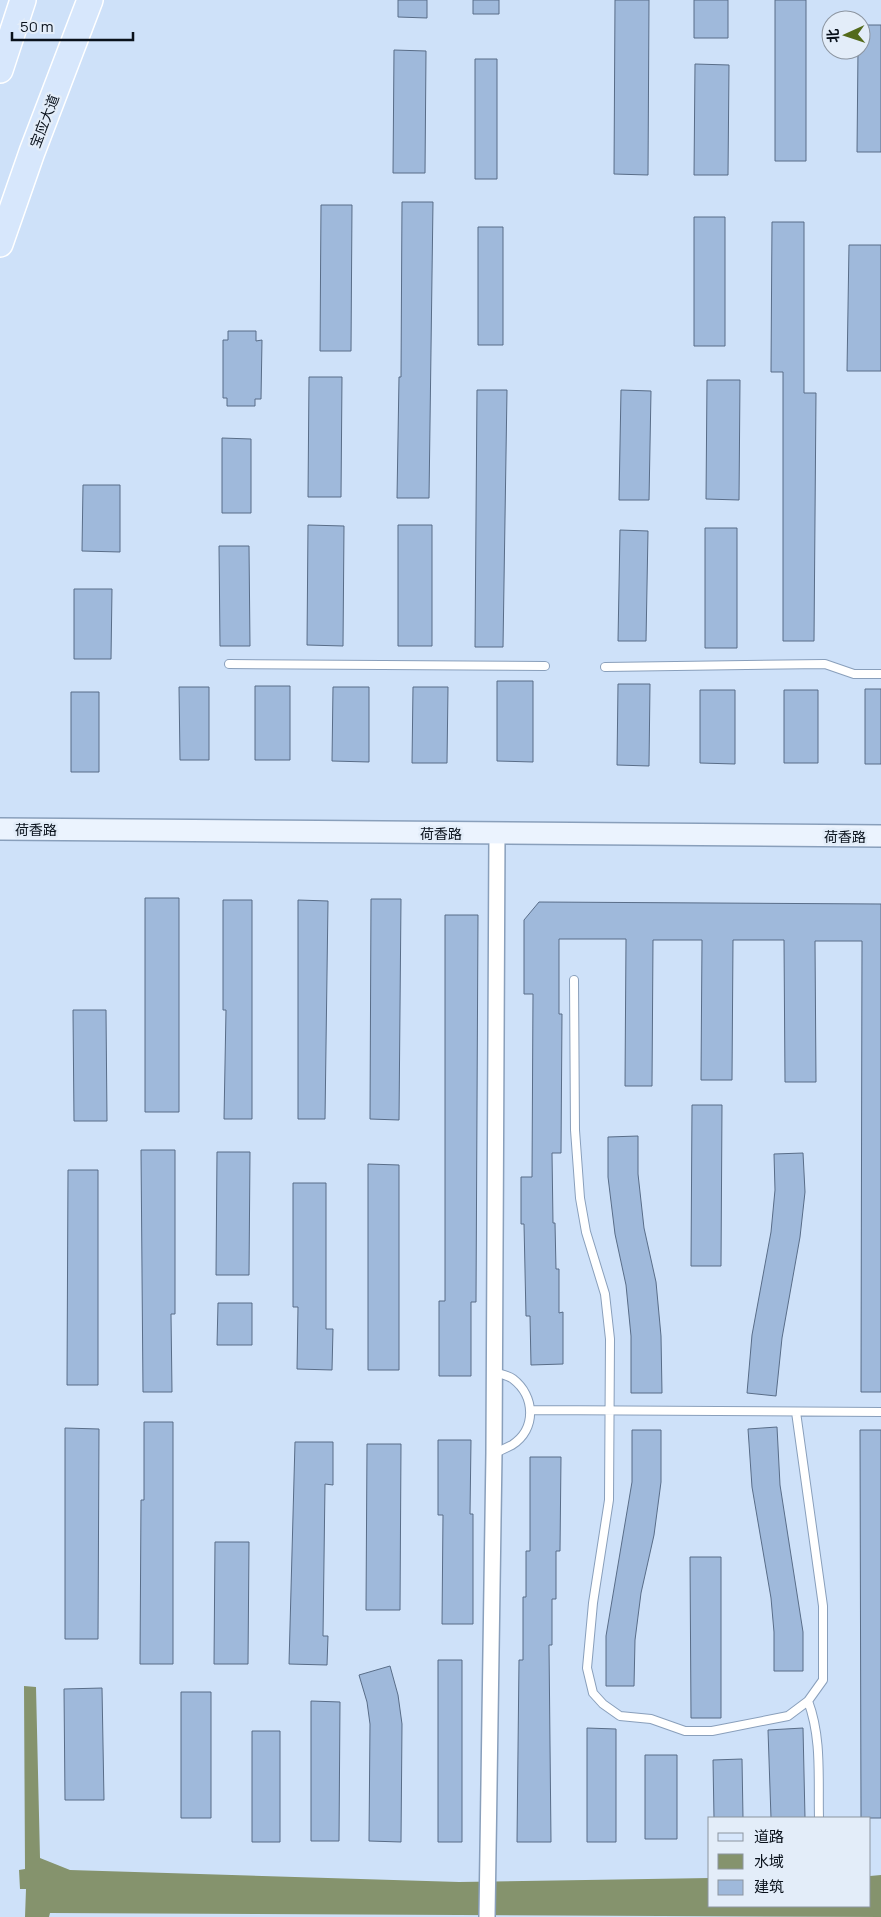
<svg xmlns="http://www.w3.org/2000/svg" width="881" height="1917" viewBox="0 0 881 1917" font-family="Manrope,'Noto Sans SC',sans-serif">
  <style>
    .water { fill: #85936d }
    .building { fill: #9fb9db; stroke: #596d88 }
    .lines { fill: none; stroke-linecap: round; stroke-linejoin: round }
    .lane-casing { stroke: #899fbb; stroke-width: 10 }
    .street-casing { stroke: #899fbb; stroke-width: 18 }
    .secondary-casing { stroke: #899fbb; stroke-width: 24 }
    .primary-casing { stroke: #fff; stroke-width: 28 }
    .lane { stroke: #fff; stroke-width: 8 }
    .street { stroke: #fff; stroke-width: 15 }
    .secondary { stroke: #ebf3fe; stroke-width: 21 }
    .primary { stroke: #d7e7fc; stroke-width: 25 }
    .labels { text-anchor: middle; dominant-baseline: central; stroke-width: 5; stroke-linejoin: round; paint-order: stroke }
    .street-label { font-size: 14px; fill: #09111b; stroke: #e3edf9 }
  </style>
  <rect width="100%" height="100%" fill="#cee1f9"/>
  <path class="water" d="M24,1686L36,1687L40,1858L70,1870L459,1882L710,1878V1906H870V1876L881,1875V1917L50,1913L49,1917H25L26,1889H20L19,1870L25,1869Z"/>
  <path class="building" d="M398,0H427V18L398,17Z
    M473,0H499V14H473Z
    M615,0H649L648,175L614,174Z
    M694,0H728V38H694Z
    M775,0H806V161H775Z
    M861,25H881V152H857L858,50H861Z
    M394,50L426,51L425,173H393Z
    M475,59H497V179H475Z
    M695,64L729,65L728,175H694Z
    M402,202H433L429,498H397L399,377H401Z
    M321,205H352L351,351H320Z
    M694,217H725V346H694Z
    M772,222H804V393H816L814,641H783V372H771Z
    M478,227H503V345H478Z
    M849,245H881V371H847Z
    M228,331H256V341L262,340L261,399H255V406H227V398H223V340H228Z
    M309,377H342L341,497H308Z
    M707,380H740L739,500L706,499Z
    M477,390H507L503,647H475Z
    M621,390L651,391L649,500H619Z
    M222,438L251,439V513H222Z
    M83,485H120V552L82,551Z
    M308,525L344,526L343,646L307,645Z
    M398,525H432V646H398Z
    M705,528H737V648H705Z
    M620,530L648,531L646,641H618Z
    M219,546H249L250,646H220Z
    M74,589H112L111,659H74Z
    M497,681H533V762L497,761Z
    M618,684H650L649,766L617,765Z
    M255,686H290V760H255Z
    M179,687H209V760H180Z
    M333,687H369V762L332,761Z
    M413,687H448L447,763H412Z
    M865,689H881V764H865Z
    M700,690H735V764L700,763Z
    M784,690H818V763H784Z
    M71,692H99V772H71Z
    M145,898H179V1112H145Z
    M371,899H401L399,1120L370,1119Z
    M223,900H252V1119H224L226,1010H223Z
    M298,900L328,901L325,1119H298Z
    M539,902L881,904V1392H861L862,941H815L816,1082H785L784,940H733L732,1080H701L702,940H653L652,1086H625L626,939H559V1014H562L561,1153H552L553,1223H555L556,1269H559V1313L563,1312V1364L531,1365L530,1316H526L524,1224H521V1177H532L533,994H524V920Z
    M445,915H478L476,1302H471V1376H439V1301H445Z
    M73,1010H106L107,1121H74Z
    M692,1105H722L721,1266H691Z
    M638,1136V1174L644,1228L656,1282L661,1336L662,1393H631V1336L626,1285L615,1234L608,1177V1137Z
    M141,1150H175V1314H171L172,1392H143Z
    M217,1152H250L249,1275H216Z
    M803,1153L805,1192L800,1237L782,1338L776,1396L747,1393L752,1335L771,1232L775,1190L774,1154Z
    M368,1164L399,1165V1370H368Z
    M68,1170H98V1385H67Z
    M293,1183H326V1329H333L332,1370L297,1369L298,1307H293Z
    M218,1303H252V1345H217Z
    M144,1422H173V1664H140L141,1500H144Z
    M777,1427L780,1485L803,1632V1671H774V1632L771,1598L752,1487L748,1429Z
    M65,1428L99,1429L98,1639H65Z
    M632,1430H661V1482L654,1535L641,1593L635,1640L634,1686H606V1636L632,1482Z
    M860,1430H881V1818H861Z
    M438,1440H471L470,1514H473V1624H442L443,1515H438Z
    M295,1442H333V1485L325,1484L323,1636H328L327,1665L289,1664Z
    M367,1444H401L400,1610H366Z
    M530,1457H561L560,1551H556V1599H552V1645H549L551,1842H517L519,1660H523V1597H526V1551H530Z
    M215,1542H249L248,1664H214Z
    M690,1557H721V1718H691Z
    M438,1660H462V1842H438Z
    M390,1666L398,1695L402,1724L401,1842L369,1841L370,1724L367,1702L359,1675Z
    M102,1688L104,1800H65L64,1689Z
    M181,1692H211V1818H181Z
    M311,1701L340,1702L339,1841H311Z
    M587,1728L616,1729V1842H587Z
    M803,1728L805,1818H771L768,1730Z
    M252,1731H280V1842H252Z
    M645,1755H677V1839H645Z
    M742,1759L743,1818H714L713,1760Z"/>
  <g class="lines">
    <g class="lane-casing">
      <path id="lane" d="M229,664L545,666
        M605,667L825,664L854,674H881
        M574,980L575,1130L580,1198L586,1232L605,1294L610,1339L609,1500L593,1603L587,1668L593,1693L603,1704L620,1716L651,1719L685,1731H712L788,1716L808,1701
        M532,1410L881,1412
        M796,1412L823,1606V1680L808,1701C822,1738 818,1779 819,1818
        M494,1453C500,1451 506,1448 512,1445C537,1429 535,1396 513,1379C508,1375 500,1374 494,1372"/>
    </g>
    <g class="street-casing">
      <path id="street" d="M487,1917L494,1453L497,833"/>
    </g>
    <g class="secondary-casing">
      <path id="secondary" d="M0,829L881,836"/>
    </g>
    <g class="primary-casing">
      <path id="primary" d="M0,70L23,0
        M0,244L32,152L90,0"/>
    </g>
    <use href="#lane" class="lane"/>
    <use href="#street" class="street"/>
    <use href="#secondary" class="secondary"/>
    <use href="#primary" class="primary"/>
  </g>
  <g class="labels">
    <g class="street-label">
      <text transform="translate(44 121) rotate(-69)">宝应大道</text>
      <text x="36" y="829">荷香路</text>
      <text x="441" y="833">荷香路</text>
      <text x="845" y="836">荷香路</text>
    </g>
  </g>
  <rect x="708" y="1817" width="162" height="90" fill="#e3edf9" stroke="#8c95a0"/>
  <rect x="718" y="1833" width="25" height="8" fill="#d7e7fc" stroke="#8c95a0"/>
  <text x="754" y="1842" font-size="15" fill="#09111b">道路</text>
  <rect x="718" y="1854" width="25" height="15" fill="#85936d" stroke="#8c95a0"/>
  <text x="754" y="1867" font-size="15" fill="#09111b">水域</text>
  <rect x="718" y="1880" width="25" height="15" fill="#9fb9db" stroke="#8c95a0"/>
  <text x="754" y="1892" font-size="15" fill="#09111b">建筑</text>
  <g transform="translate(846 35) rotate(267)"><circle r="24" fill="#e3edf9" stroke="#8c95a0"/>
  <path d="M0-4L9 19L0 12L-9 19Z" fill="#536a1a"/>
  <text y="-8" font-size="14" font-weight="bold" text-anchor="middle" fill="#09111b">北</text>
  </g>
  <path d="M12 32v8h121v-8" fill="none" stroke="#09111b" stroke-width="2.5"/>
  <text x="20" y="32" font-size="15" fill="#09111b" stroke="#e3edf9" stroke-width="4" paint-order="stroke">50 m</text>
</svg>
